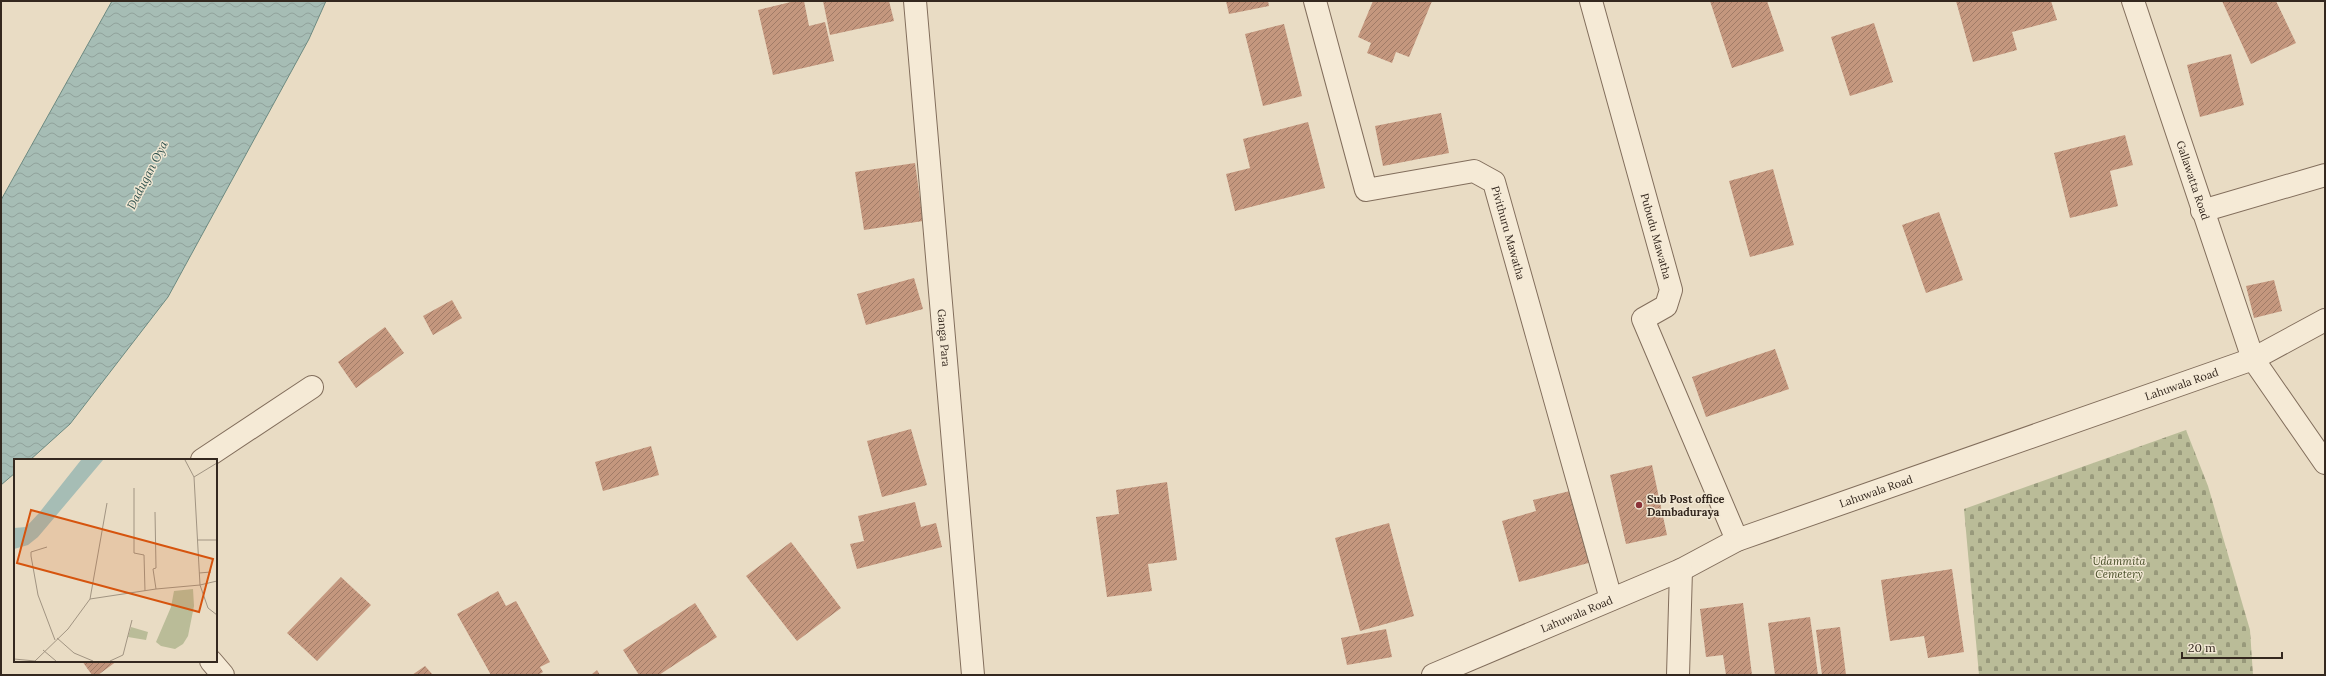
<svg xmlns="http://www.w3.org/2000/svg" width="2326" height="676" viewBox="0 0 2326 676" font-family="Lora,serif">
  <style>
    .cemetery { fill: url(#cemetery-stones) }
    .water { fill: url(#water-waves); stroke: #6d8a81 }
    .building { fill: url(#building-hatch) }
    .lines { fill: none; stroke-linecap: round; stroke-linejoin: round }
    .minor-casing { stroke: #826e5c; stroke-width: 24 }
    .minor { stroke: #f5ead6; stroke-width: 22 }
    .poi-dot { fill: #8b3238; stroke: #f1e7d3; stroke-width: 1.5 }
    .labels { text-anchor: middle; dominant-baseline: central; stroke-width: 3; stroke-linejoin: round; paint-order: stroke }
    .street-label { font-size: 11px; fill: #34281f; stroke: #f1e7d3 }
    .poi-label { font-size: 11px; font-weight: bold; fill: #34281f; stroke: #f1e7d3; text-anchor: start }
    .park-label { font-size: 11px; font-style: italic; fill: #474e27; stroke: #f1e7d3 }
    .water-label { font-size: 12px; font-style: italic; fill: #30524e; stroke: #f1e7d3 }
    .inset-road { fill: none; stroke: #a19482; stroke-width: 1 }
    .view { fill: #d6540e; fill-opacity: 0.15; stroke: #d6540e; stroke-width: 2 }
    .inset-edge { fill: none; stroke: #34281f; stroke-width: 2 }
  </style>
  <defs>
    <pattern id="cemetery-stones" width="16" height="16" patternUnits="userSpaceOnUse"><rect width="16" height="16" fill="#babc98"/><path d="M2 7V4a2 2 0 0 1 4 0v3zM10 15v-3a2 2 0 0 1 4 0v3z" fill="#98997b"/></pattern>
    <pattern id="water-waves" width="16" height="10" patternUnits="userSpaceOnUse"><rect width="16" height="10" fill="#a6bdb5"/><path d="M0 5q4-4 8 0t8 0" fill="none" stroke="#90a29b"/></pattern>
    <pattern id="building-hatch" width="6" height="6" patternUnits="userSpaceOnUse"><rect width="6" height="6" fill="#c4977e"/><path d="M-1 1l2-2M0 6l6-6M5 7l2-2" fill="none" stroke="#a07b67"/></pattern>
  </defs>
  <rect width="100%" height="100%" fill="#e9dcc4"/>
  <path class="cemetery" d="M2186,430L2208,486L2250,630L2253,675H1979L1964,509Z"/>
  <path class="water" d="M112,1H326L309,39L168,297L70,424L30,460H15V473L1,485V200Z"/>
  <path class="building" d="M795,1H804L809,26L825,22L834,61L773,75L758,10Z
    M823,1H889L894,21L830,35Z
    M1226,1H1268L1269,6L1229,14Z
    M1373,1H1432L1409,57L1396,52L1392,63L1367,53L1371,43L1358,37Z
    M1710,1H1767L1784,51L1732,68Z
    M1956,1H2051L2057,20L2012,32L2017,50L1973,62Z
    M2222,1H2276L2296,43L2251,64Z
    M1874,23L1893,82L1850,96L1831,37Z
    M1284,24L1302,96L1263,106L1245,34Z
    M2231,54L2244,105L2200,117L2187,65Z
    M1441,113L1449,153L1383,166L1375,126Z
    M1308,122L1325,188L1235,211L1226,174L1250,168L1243,139Z
    M2125,135L2133,165L2110,171L2118,206L2070,218L2054,153Z
    M915,163L923,221L864,230L855,172Z
    M1773,169L1794,245L1750,257L1729,181Z
    M1939,212L1963,280L1926,293L1902,225Z
    M914,278L923,309L866,325L857,294Z
    M2274,280L2282,311L2254,318L2246,286Z
    M452,300L462,318L433,335L423,316Z
    M385,327L404,353L356,388L338,362Z
    M1775,349L1789,389L1706,417L1692,377Z
    M911,429L927,485L882,497L867,441Z
    M651,446L659,475L603,491L595,462Z
    M1652,465L1667,535L1626,544L1610,475Z
    M1167,482L1177,560L1148,564L1152,591L1107,597L1096,517L1119,514L1116,490Z
    M1570,491L1572,502L1575,501L1592,562L1519,582L1502,521L1536,511L1533,500Z
    M915,502L921,527L936,523L942,547L857,569L850,544L864,541L858,516Z
    M1389,523L1414,616L1360,631L1335,538Z
    M791,542L841,608L797,641L746,576Z
    M1952,569L1964,652L1928,658L1924,636L1890,641L1881,580Z
    M341,577L371,605L317,661L287,633Z
    M498,591L506,606L516,601L550,662L540,667L543,672L538,675H491L457,614Z
    M695,603L717,637L659,675H639L623,650Z
    M1743,603L1752,675H1726L1723,655L1706,657L1700,609Z
    M1810,617L1818,675H1775L1768,623Z
    M1840,627L1846,675H1822L1816,630Z
    M1386,629L1392,657L1347,665L1341,638Z
    M82,661H117L98,675H92Z
    M425,666L433,675H412Z
    M597,670L600,675H591Z"/>
  <g class="lines">
    <g class="minor-casing">
      <g id="minor">
        <path id="s1" d="M915,1L973,675"/>
        <path id="s2" d="M1315,1L1366,190L1474,171L1494,182L1611,599"/>
        <path id="s3" d="M1591,1L1671,290L1666,306L1643,319L1737,540"/>
        <path id="s4" d="M2133,1L2253,359L2325,463"/>
        <path d="M2202,211L2325,175"/>
        <path d="M202,460L312,387"/>
        <path d="M211,661L223,675"/>
        <path id="s5" d="M1433,675L1681,570L1737,540L2253,359L2325,320"/>
        <path d="M1678,675L1681,570"/>
      </g>
    </g>
    <use href="#minor" class="minor"/>
  </g>
  <circle class="poi-dot" cx="1639" cy="505" r="4"/>
  <g class="labels">
    <g class="street-label">
      <text stroke="none"><textPath href="#s4" startOffset="189">Gallawatta Road</textPath></text>
      <text stroke="none"><textPath href="#s2" startOffset="381">Pivithuru Mawatha</textPath></text>
      <text stroke="none"><textPath href="#s3" startOffset="244">Pubudu Mawatha</textPath></text>
      <text stroke="none"><textPath href="#s1" startOffset="338">Ganga Para</textPath></text>
      <text stroke="none"><textPath href="#s5" startOffset="804">Lahuwala Road</textPath></text>
      <text stroke="none"><textPath href="#s5" startOffset="480">Lahuwala Road</textPath></text>
      <text stroke="none"><textPath href="#s5" startOffset="156">Lahuwala Road</textPath></text>
    </g>
    <g class="poi-label">
      <text x="1647" y="499">Sub Post office<tspan x="1647" dy="13">Dambaduraya</tspan></text>
    </g>
    <g class="park-label">
      <text x="2119" y="561">Udammita<tspan x="2119" dy="13">Cemetery</tspan></text>
    </g>
    <g class="water-label">
      <text transform="translate(147 175) rotate(-63)">Dadugan Oya</text>
    </g>
  </g>
  <g transform="translate(14 459)">
    <rect width="203" height="203" fill="#e9dcc4"/>
    <path d="M179,130L180,147L174,177L169,185L161,190L147,187L142,183L157,148L160,132ZM117,168L134,173L132,181L114,178Z" fill="#babc98"/>
    <path d="M67,1H89L24,78L14,86L0,90V69L12,68L25,54Z" fill="#a6bdb5"/>
    <path class="inset-road" d="M171,1L180,18M203,4L180,18L186,126L194,149L203,156M120,29V94L130,96L131,132M141,53L142,109L139,110L142,130M183,81H203M33,88L17,93V97L24,136L41,181M185,114L197,113M76,140L93,44M43,179L60,194L79,202M29,191L42,202M0,200L21,202M21,202L54,170L76,140L142,130L186,126L203,122M96,202L109,196L118,161"/>
    <path class="view" d="M17,51L199,100L185,153L3,104Z"/>
    <rect width="203" height="203" class="inset-edge"/>
  </g>
  <rect width="2326" height="676" fill="none" stroke="#34281f" stroke-width="4"/>
  <path d="M2182 652v6h100v-6" fill="none" stroke="#34281f" stroke-width="2"/>
  <text x="2188" y="652" font-size="12" fill="#34281f" stroke="#f1e7d3" stroke-width="3" paint-order="stroke">20 m</text>
</svg>
